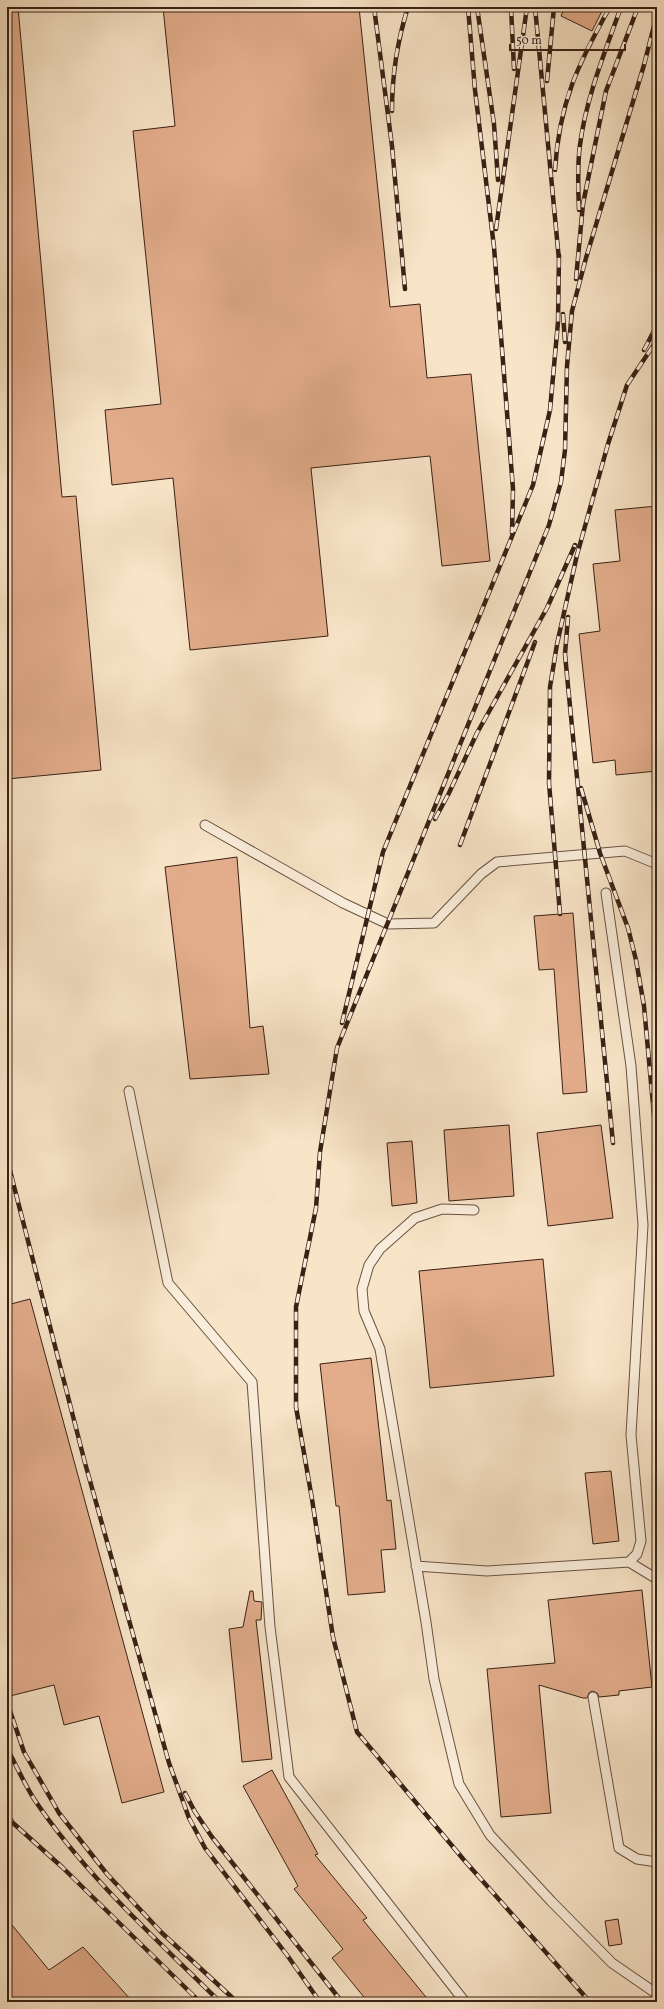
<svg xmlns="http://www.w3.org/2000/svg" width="664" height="2009" viewBox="0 0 664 2009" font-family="Vollkorn,serif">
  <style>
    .building { fill: #e3ad8c; stroke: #382115 }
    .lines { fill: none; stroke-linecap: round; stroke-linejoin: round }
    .service-casing { stroke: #685242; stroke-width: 11 }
    .service { stroke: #faeddb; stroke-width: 9 }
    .rail-casing { stroke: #382115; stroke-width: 4.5 }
    .rail { stroke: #faeddb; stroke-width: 3; stroke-dasharray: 9; stroke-linecap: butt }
  </style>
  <rect width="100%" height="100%" fill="#f8e4c7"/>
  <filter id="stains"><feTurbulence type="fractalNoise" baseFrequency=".005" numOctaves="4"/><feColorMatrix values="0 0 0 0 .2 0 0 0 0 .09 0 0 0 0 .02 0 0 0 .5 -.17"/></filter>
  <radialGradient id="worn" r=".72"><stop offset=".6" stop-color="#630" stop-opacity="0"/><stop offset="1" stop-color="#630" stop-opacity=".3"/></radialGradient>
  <path class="building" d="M7,7H18L62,497L76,496L101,770L7,779Z
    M163,7H359L390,307L420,304L427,378L471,374L490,561L442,566L430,456L311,468L328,636L190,650L173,478L112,485L105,410L161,404L133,131L175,126Z
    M565,7H604L592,31L561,16Z
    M657,506V771L616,775L615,760L593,763L579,634L600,631L593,564L620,561L615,510Z
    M237,857L250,1028L263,1026L269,1074L190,1079L165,867Z
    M573,913L587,1092L563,1094L554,969L539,970L534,916Z
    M509,1125L514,1196L449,1201L444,1130Z
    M601,1125L613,1218L548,1226L537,1133Z
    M412,1141L417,1203L392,1206L387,1143Z
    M543,1259L554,1376L430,1388L419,1271Z
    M30,1299L164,1792L122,1803L99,1716L64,1725L54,1685L10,1696L7,1683V1305Z
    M371,1358L387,1501L391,1500L396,1549L381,1550L385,1592L348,1595L339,1506H336L320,1364Z
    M611,1471L619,1541L593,1544L585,1473Z
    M642,1590L652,1687L619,1691V1695L599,1697L597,1693L592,1691L589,1693L587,1698H583L539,1685L551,1813L501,1817L487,1669L555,1663L548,1600Z
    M250,1591H253L254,1601L262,1602L261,1620H256L272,1759L242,1762L229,1629L243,1627Z
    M272,1770L318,1854L315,1855L367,1918L363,1920L430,2002H368L332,1958L343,1949L294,1889L298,1886L243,1786Z
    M7,1919L49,1970L83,1947L133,2002H7Z
    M618,1919L622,1944L609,1946L605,1921Z"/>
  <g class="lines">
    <g class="service-casing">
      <path id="service" d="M205,825L343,903L388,924L434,923L481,874L497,862L625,851L657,864
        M606,893L631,1066L643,1225L631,1435L641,1541L637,1554L629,1562L657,1579
        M129,1091L168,1283L252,1382L270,1627L289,1777L465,2002
        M474,1210L442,1209L415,1218L380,1249L369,1265L362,1289L364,1311L380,1349L426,1622L434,1679L459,1784L490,1835L551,1901L612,1963L657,1994
        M416,1566L487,1571L629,1562
        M593,1697L619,1848L637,1859L657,1862"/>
    </g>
    <use href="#service" class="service"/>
    <g class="rail-casing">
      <path id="rail" d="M374,7L392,146L405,289
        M468,7L475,90L494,247L513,489L512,533
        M477,7L494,124L498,180
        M511,7L514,69
        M535,7L559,260
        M547,81L554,7
        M392,111C392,74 397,42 408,7
        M555,170C559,103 578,64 610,7
        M579,210C578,188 577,167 580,145C586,98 605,52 621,7
        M496,229L527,7
        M576,279L583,204L606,91L638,7
        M563,314L565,342
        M644,350L657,325
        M568,617L565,654L568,686L613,1143
        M581,788L600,853L628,928L636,960L644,1006L657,1148
        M435,819L449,793L477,733L547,608L575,545
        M460,845L535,642
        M560,914L549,783L550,687L557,644L577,555L608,444L627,385L657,340
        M342,1023L383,852L533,485L550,410L558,322L559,255
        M7,1159L85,1463L169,1763L189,1818L205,1848L287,1955L320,2002
        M7,1702L24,1752L59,1813L107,1874L162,1933L237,2002
        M7,1748C16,1765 24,1783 34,1799C85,1875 155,1938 220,2002
        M185,1793L195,1812L212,1837L342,2002
        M7,1814L13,1823L62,1867L200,2002
        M590,2002L464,1860L357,1732L333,1637L312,1499L296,1407V1307L316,1208L320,1152L337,1048L549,525L561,482L565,450L567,366L572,311L586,258L644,65L657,14"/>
    </g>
    <use href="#rail" class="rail"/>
  </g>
  <rect width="664" height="2009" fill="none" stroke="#f8e4c7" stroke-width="24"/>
  <rect x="8" y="8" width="648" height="1993" fill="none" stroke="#382115" stroke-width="2"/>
  <rect x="12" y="12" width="640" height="1985" fill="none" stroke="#382115"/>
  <path d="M510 44v6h115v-6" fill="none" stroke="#382115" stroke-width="2"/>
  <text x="516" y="44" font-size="12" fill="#382115" stroke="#faeddb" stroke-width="3" paint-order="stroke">50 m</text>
  <rect width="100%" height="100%" filter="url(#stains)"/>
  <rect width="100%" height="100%" fill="url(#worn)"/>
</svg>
